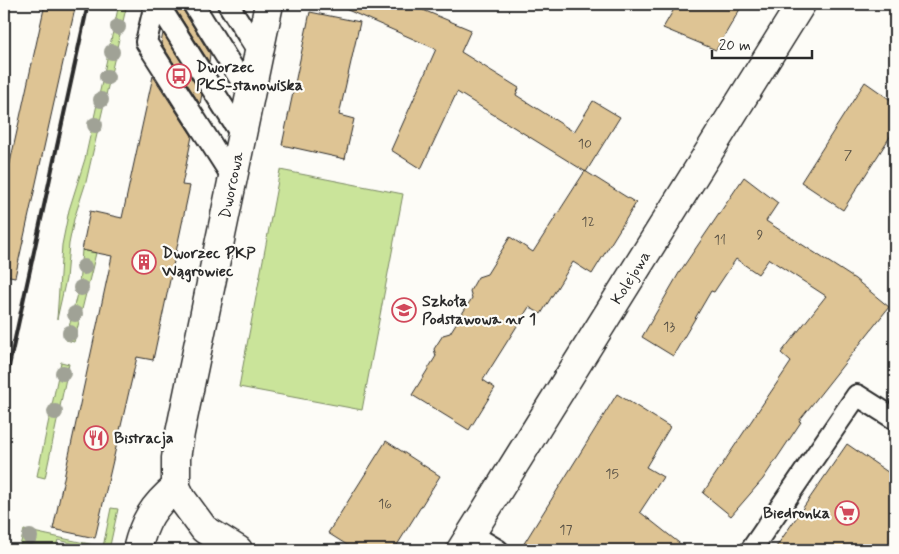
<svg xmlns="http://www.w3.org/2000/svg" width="899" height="554" viewBox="0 0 899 554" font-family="Mynerve,sans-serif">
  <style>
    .green { fill: #cae49a; stroke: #7a8862 }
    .building { fill: #dec494; stroke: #2b2b2b }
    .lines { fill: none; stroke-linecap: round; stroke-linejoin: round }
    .lane-casing { stroke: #2b2b2b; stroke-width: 24 }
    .street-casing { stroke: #2b2b2b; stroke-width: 31 }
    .secondary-casing { stroke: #2b2b2b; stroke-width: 31 }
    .lane { stroke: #fdfcf7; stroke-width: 20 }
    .street { stroke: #fdfcf7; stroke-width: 28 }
    .secondary { stroke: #fdfcf7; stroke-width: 28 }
    .rail { stroke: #2b2b2b; stroke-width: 4 }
    .tree { fill: #a0a296 }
    .labels { text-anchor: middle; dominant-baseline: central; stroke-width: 4.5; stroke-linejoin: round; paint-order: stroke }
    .number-label { font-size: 14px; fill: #585145 }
    .poi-label { font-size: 16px; font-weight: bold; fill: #2b2b2b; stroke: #fdfcf7; text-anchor: start }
    .street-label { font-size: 16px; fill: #2b2b2b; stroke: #fdfcf7 }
  </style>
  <rect width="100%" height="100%" fill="#fdfcf7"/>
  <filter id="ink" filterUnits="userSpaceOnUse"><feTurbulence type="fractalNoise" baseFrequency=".02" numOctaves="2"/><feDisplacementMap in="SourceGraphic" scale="10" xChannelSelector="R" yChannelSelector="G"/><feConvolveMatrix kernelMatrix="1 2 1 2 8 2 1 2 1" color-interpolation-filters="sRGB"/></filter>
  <g filter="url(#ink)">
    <path class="green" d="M119,4H127L86,182L74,219L69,244L66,279L57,319L62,245L69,210L85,159Z
      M280,170L403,194L362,410L239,387Z
      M82,250L96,253L74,342L66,340L79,285Z
      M61,362L69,364L45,478L37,476Z
      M111,508L118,509L109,550H94V548L58,540L55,550H19L24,530L103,547Z"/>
    <path class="building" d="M45,4H76L15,277L4,275V190Z
      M172,4H181L183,10L210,54L209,62Z
      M334,4H409L471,30L461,52L519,88L516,95L574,132L593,101L620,117L586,172L457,92L421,169L391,150L436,49Z
      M677,4H743L716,50L663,28Z
      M310,12L360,22L339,115L354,119L345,159L282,145Z
      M163,33L202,94L200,104L161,43Z
      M153,76L192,136L182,185L190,186L153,360L137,357L95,538L53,529L112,256L82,250L90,211L122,218Z
      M865,82L895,103V129L843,210L801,182Z
      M585,171L636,203L592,274L573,262L541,314L529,307L483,380L495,388L469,430L412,395L436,356L434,349L443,335L450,333L472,298L470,291L478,277L487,274L510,237L533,252Z
      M744,177L778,203L766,221L855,279L889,307L799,421L801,422L763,479L731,516L703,493L791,362L781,353L826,296L769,259L758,274L736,259L714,292L711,291L673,356L642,337L679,273Z
      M617,394L670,427L646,467L663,477L640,512L688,550H520Z
      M386,441L440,476L394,550H355L328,533Z
      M847,444L895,477V550H774Z"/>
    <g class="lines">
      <g class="lane-casing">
        <path id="lane" d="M155,4L146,42L233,178
          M158,4L242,136
          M193,4L250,95
          M228,4L259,53
          M471,534L498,550
          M751,550L857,395L895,419"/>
      </g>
      <g class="street-casing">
        <g id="street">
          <path d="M137,550C144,521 153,506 176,487"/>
          <path id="s1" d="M238,550L204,529L182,499L176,487V458L180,433L269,4"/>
        </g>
      </g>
      <g class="secondary-casing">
        <g id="secondary">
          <path id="s2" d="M461,550L801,4"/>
        </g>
      </g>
      <use href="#lane" class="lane"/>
      <use href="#street" class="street"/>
      <use href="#secondary" class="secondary"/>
      <path class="rail" d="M4,27L9,4
        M4,389L88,4"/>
    </g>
    <g class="tree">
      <circle cx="118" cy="27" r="8"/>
      <circle cx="112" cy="52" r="8"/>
      <circle cx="107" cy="77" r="8"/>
      <circle cx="101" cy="100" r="8"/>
      <circle cx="95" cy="125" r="8"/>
      <circle cx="84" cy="267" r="8"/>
      <circle cx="81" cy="288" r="8"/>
      <circle cx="75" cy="314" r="8"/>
      <circle cx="70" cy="333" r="8"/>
      <circle cx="63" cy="373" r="8"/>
      <circle cx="55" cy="412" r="8"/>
      <circle cx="30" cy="537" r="8"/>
    </g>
  </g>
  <defs>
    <g id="bus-ring" transform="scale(1.25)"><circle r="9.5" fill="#fdfcf7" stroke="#d1495b" stroke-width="1.5"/><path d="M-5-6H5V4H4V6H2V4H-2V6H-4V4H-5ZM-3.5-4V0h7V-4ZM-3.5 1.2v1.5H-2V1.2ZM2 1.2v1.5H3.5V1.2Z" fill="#d1495b"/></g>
    <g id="building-ring" transform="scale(1.25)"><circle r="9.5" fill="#fdfcf7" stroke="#d1495b" stroke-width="1.5"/><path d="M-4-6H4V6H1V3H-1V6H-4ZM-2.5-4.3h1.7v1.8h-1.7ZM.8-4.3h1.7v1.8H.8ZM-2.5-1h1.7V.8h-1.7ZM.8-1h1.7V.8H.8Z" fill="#d1495b"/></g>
    <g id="school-ring" transform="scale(1.25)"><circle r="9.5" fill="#fdfcf7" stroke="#d1495b" stroke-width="1.5"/><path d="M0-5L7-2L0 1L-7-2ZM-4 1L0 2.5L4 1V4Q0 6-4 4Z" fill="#d1495b"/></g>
    <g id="restaurant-ring" transform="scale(1.25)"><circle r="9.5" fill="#fdfcf7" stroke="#d1495b" stroke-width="1.5"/><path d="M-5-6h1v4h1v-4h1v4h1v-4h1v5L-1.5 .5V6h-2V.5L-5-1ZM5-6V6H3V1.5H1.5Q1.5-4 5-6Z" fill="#d1495b"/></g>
    <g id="supermarket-ring" transform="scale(1.25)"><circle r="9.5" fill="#fdfcf7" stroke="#d1495b" stroke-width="1.5"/><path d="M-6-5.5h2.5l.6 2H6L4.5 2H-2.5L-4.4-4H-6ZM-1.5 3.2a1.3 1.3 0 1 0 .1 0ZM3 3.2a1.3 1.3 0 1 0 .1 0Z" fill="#d1495b"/></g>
  </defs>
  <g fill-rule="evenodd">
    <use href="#bus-ring" x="179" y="76"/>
    <use href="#building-ring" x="144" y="262"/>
    <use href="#school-ring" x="404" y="310"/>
    <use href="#restaurant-ring" x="96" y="438"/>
    <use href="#supermarket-ring" x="847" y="513"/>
  </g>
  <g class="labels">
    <g class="number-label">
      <text x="585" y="144">10</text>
      <text x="848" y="155">7</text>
      <text x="588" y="222">12</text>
      <text x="760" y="235">9</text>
      <text x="720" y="240">11</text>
      <text x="669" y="327">13</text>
      <text x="612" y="474">15</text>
      <text x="385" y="504">16</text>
      <text x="566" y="530">17</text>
    </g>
    <g class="poi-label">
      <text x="196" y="67">Dworzec<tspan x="196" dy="18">PKS-stanowiska</tspan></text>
      <text x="162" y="253">Dworzec PKP<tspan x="162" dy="18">Wągrowiec</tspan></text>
      <text x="422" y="301">Szkoła<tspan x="422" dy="18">Podstawowa nr 1</tspan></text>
      <text x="114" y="438">Bistracja</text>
      <text x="830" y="513" text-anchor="end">Biedronka</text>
    </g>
    <g class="street-label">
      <text stroke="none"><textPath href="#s1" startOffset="398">Dworcowa</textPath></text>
      <text stroke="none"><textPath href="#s2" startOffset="321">Kolejowa</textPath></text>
    </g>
  </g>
  <rect width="899" height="554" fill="none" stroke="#fdfcf7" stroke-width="20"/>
  <rect x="10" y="10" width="879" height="534" fill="none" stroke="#2b2b2b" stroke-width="2" filter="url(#ink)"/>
  <path d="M712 50v8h100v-8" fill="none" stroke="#2b2b2b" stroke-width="2.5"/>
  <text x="719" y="50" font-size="15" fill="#2b2b2b" stroke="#fdfcf7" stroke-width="4" paint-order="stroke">20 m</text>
</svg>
